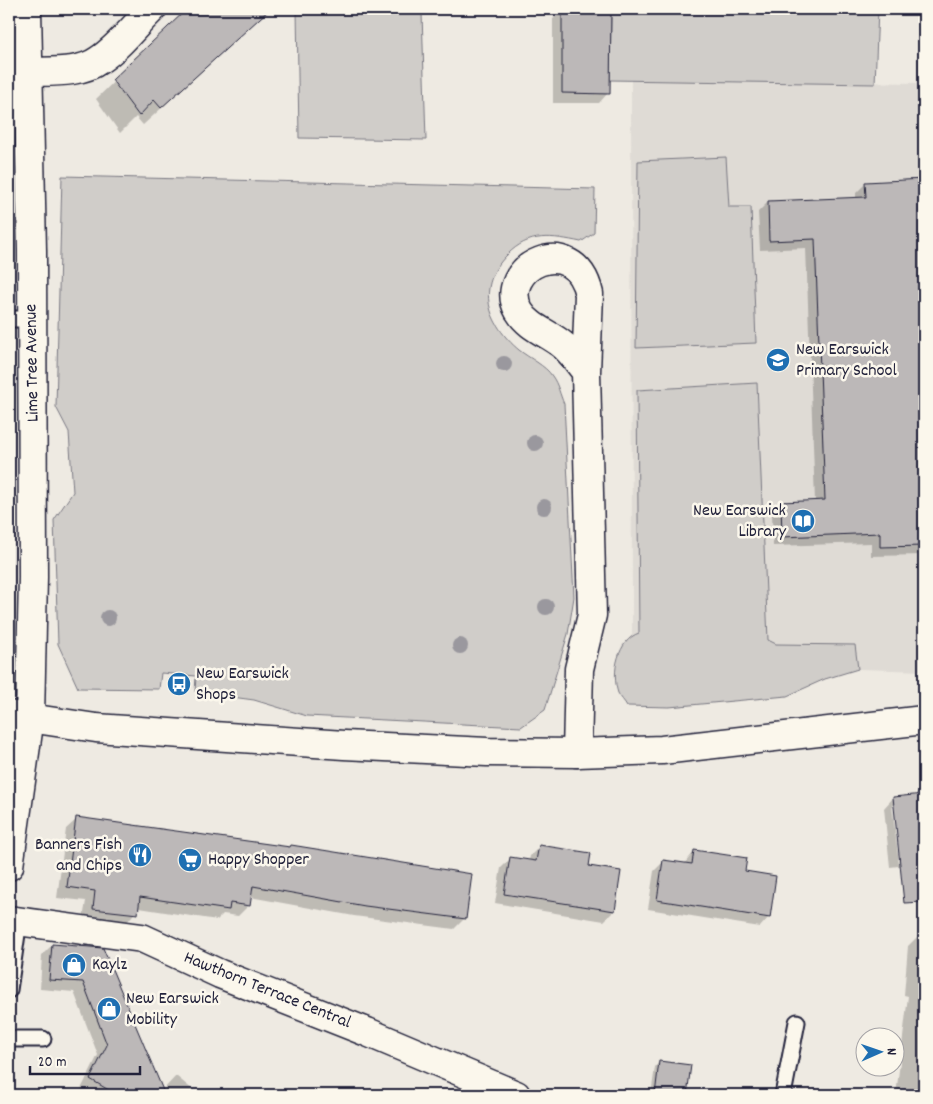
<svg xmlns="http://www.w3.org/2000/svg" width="933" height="1104" viewBox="0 0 933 1104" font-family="Dekko,sans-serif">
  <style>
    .built { fill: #dfdbd5 }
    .green { fill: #d0cdc9; stroke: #797882 }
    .shadow { fill: #0003; fill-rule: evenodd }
    .building { fill: #bcb8b8; stroke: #22223b }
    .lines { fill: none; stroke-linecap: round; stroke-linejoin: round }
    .service-casing { stroke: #22223b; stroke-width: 19 }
    .minor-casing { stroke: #22223b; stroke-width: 31 }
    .tertiary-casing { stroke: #22223b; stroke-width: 31 }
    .service { stroke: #fbf7ec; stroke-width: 15 }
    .minor { stroke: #fbf7ec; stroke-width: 28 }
    .tertiary { stroke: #fbf7ec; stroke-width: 28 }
    .tree { fill: #9a989e }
    .labels { text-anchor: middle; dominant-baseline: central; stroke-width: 5; stroke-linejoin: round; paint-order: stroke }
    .poi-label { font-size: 18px; fill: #22223b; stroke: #fbf7ec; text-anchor: start }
    .street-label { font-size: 18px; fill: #22223b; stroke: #fbf7ec }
  </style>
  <rect width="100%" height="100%" fill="#eeeae2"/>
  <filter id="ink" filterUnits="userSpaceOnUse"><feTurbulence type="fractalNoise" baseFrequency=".02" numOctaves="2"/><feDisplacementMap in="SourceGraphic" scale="10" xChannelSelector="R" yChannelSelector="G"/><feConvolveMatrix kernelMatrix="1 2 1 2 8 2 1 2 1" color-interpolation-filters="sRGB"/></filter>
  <g filter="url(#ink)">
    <path class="built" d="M631,80L924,83V671L858,669L825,679L787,696L669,707L627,706L618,693L616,671L622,645L632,635Z"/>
    <path class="green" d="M297,9H551L422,13L426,140L299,138Z
      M611,9H878L875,84L610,80Z
      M726,157L729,207H751L756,343L636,348L638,161Z
      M62,176L595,189L594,233L581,242C552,236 529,232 507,255C475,287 488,324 519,350C529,358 546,366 552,376C558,384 560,395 564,404L574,597L568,634L545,710L521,727L307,716L254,700L195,692L196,676L161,673L159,689L78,688L58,644L54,520L73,492L69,432L56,407Z
      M757,383L768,640L776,644L855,645L858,669L825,679L787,696L669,707L627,706C625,702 620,697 618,693C611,672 618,640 639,633L637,390Z"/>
    <path class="shadow" d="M189,9H253L236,40L143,125L136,117L120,133L96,99Z
      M563,9H610L608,93L599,103H553V19Z
      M924,41V76H918V47Z
      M924,181V555L871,556V543L773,546L772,513L782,503L815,502L806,248L760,250L758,212L768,202L856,199V193L866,183Z
      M924,795V863L890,867L884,808L893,798ZM892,805H895L901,864H899Z
      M77,819L465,918L454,929L354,916L250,897L249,905L238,916L223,914L217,920L139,908L126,923L83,919L86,901L57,898L66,829Z
      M540,846L587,867L614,911L604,921L495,903L501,868L511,858L529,861L530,856Z
      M694,852L743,872L769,917L760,927L648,909L654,871L664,861L684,864Z
      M918,936L924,937V1095H896L908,996L904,995L908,946Z
      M52,945L102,950L162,1091L176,1076L199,1095H91L81,1089L98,1055L74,992L40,989L42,955Z
      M659,1062L689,1066L686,1095H651L655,1067Z"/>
    <path class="building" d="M187,9H270L161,108L154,100L139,116L112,80Z
      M562,9H611L610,94L562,93Z
      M924,179V546L880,547V533L782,537L781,502L825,500L815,239L769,241L768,201L866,197L865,182Z
      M924,794V902L904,903L893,797Z
      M76,817L290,847L291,845L472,874L466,919L365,906L253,886L250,906L230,903L229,910L140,897L138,914L93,909L95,891L67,887Z
      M539,845L591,853L589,866L621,871L615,911L504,894L510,857L536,861Z
      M694,850L747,858L745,871L776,876L770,918L657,900L663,860L692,864Z
      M52,944L103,948L165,1095H117L90,1079L107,1045L83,982L49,980Z
      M659,1061L691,1065L687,1095H655Z"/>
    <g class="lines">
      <g class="service-casing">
        <path id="service" d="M9,36H27
          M9,319H32
          M9,990L19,920
          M9,1039H43
          M783,1095L797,1022"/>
      </g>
      <g class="minor-casing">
        <path id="minor" d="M27,72C50,71 80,74 99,60C119,47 135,25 152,9
          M577,753L579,669L592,615L586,372L589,294C574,228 495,268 519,311C529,328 549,333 564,346C572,353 579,363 586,372
          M9,866L30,717L33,577L32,251L27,9
          M9,920L142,938L220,974L367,1032L516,1095"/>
      </g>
      <g class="tertiary-casing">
        <path id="tertiary" d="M9,715L96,728L344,745L487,752L577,753L662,750L924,720"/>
      </g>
      <use href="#service" class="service"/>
      <use href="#minor" class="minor"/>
      <use href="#tertiary" class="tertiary"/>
    </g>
    <g class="tree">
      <circle cx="504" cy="364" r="8"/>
      <circle cx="535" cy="443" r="8"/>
      <circle cx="544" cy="507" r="8"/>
      <circle cx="546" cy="607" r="8"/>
      <circle cx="108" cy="618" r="8"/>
      <circle cx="460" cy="646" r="8"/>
    </g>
  </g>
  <defs>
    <g id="school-disc" transform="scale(1.25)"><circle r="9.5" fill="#1f6fb2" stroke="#fbf7ec"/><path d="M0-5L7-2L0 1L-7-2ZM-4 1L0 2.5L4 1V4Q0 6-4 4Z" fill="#fff"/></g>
    <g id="library-disc" transform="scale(1.25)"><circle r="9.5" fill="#1f6fb2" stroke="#fbf7ec"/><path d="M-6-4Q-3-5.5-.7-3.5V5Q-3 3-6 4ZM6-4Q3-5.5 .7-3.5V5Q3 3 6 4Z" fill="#fff"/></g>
    <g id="bus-disc" transform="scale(1.25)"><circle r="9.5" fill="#1f6fb2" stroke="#fbf7ec"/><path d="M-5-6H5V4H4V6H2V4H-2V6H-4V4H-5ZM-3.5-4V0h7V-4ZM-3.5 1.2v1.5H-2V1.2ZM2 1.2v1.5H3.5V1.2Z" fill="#fff"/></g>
    <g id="restaurant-disc" transform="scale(1.25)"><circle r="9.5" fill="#1f6fb2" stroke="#fbf7ec"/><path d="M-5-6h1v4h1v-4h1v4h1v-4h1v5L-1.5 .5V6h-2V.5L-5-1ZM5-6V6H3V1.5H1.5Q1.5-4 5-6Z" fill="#fff"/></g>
    <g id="supermarket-disc" transform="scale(1.25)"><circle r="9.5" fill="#1f6fb2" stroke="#fbf7ec"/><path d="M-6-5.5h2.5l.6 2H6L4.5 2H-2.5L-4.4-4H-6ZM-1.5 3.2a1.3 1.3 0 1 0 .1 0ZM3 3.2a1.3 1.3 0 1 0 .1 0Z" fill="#fff"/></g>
    <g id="shop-disc" transform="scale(1.25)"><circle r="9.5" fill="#1f6fb2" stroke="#fbf7ec"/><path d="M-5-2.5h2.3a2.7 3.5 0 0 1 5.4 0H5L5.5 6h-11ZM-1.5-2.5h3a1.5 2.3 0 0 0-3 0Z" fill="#fff"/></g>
  </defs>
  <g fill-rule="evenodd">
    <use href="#school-disc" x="778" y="360"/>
    <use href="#library-disc" x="803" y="521"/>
    <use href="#bus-disc" x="179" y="684"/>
    <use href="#restaurant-disc" x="140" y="855"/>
    <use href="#supermarket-disc" x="190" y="860"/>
    <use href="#shop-disc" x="74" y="965"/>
    <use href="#shop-disc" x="109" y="1009"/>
  </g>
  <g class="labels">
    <g class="poi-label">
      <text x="796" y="350">New Earswick<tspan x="796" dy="21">Primary School</tspan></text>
      <text x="786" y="511" text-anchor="end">New Earswick<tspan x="786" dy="21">Library</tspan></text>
      <text x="196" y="674">New Earswick<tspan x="196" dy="21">Shops</tspan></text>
      <text x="122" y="845" text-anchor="end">Banners Fish<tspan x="122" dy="21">and Chips</tspan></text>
      <text x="208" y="860">Happy Shopper</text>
      <text x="92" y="965">Kaylz</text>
      <text x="126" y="999">New Earswick<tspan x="126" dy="21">Mobility</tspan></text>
    </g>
    <g class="street-label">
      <text transform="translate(33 363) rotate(-91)">Lime Tree Avenue</text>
      <text transform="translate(267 991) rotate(22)">Hawthorn Terrace Central</text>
    </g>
  </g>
  <rect width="933" height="1104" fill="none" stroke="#fbf7ec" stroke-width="30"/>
  <rect x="15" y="15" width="903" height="1074" fill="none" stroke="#22223b" stroke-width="2" filter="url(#ink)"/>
  <g transform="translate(880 1052) rotate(88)"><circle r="24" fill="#fbf7ec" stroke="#a4a2a5"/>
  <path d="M0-4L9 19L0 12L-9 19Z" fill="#1f6fb2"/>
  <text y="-8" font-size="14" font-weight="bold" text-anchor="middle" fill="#22223b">N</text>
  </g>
  <path d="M30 1066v8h110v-8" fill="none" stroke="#22223b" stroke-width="2.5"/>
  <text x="38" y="1066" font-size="15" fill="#22223b" stroke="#fbf7ec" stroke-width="4" paint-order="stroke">20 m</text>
</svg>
